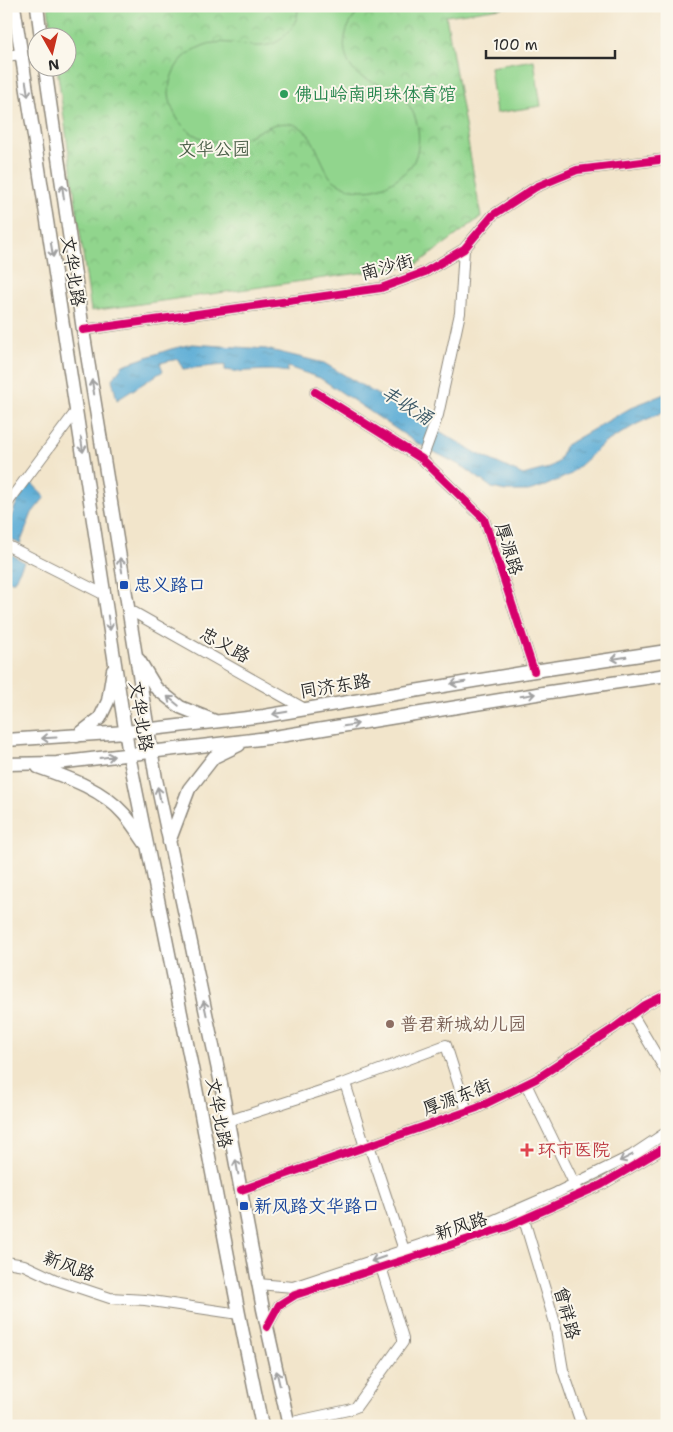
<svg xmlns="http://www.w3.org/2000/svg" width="673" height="1432" viewBox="0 0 673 1432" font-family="'Shantell Sans','LXGW WenKai TC',sans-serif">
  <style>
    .park { fill: url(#park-crowns); stroke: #5e805c }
    .pitch { fill: #91d58d; stroke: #5e805c }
    .water { fill: url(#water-ripples); stroke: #426c80 }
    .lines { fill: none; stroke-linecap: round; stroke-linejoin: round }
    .minor-casing { stroke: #8e887b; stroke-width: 12 }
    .major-casing { stroke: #8e887b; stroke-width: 15 }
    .minor { stroke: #fff; stroke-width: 10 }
    .major { stroke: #fff; stroke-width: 12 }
    .cycleway-casing { stroke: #fbf7ec; stroke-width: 11 }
    .cycleway { stroke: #d6006c; stroke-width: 8 }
    .oneway { stroke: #a0a0a0 }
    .leisure-dot { fill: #2e9e5b; stroke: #fbf7ec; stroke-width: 2 }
    .transit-dot { fill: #1a4fb4; stroke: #fbf7ec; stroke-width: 2 }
    .education-dot { fill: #8d6e63; stroke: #fbf7ec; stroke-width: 2 }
    .health-dot { fill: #e0444e; stroke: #fbf7ec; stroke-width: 2 }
    .labels { text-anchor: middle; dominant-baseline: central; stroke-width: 4; stroke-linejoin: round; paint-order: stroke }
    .leisure-label { font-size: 18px; fill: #27864d; stroke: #fbf7ec; text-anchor: start }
    .park-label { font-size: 18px; fill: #4a5e48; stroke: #fbf7ec }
    .street-label { font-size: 18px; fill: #2b2b2b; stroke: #fbf7ec }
    .transit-label { font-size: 18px; fill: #164399; stroke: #fbf7ec; text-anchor: start }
    .education-label { font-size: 18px; fill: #785e54; stroke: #fbf7ec; text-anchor: start }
    .health-label { font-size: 18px; fill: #be3a42; stroke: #fbf7ec; text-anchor: start }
    .water-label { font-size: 19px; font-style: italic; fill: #3b5866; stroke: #fbf7ec }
  </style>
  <defs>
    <pattern id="park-crowns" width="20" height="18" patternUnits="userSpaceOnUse" patternTransform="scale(1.25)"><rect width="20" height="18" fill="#91d58d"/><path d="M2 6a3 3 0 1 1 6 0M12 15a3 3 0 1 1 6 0" fill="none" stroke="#7db77a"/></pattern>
    <pattern id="water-ripples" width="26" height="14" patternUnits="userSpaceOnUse" patternTransform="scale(1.25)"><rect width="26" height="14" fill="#5aacd5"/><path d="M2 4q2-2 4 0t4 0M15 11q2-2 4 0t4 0" fill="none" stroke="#4b8cad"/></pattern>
  </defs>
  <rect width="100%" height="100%" fill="#fbf7ec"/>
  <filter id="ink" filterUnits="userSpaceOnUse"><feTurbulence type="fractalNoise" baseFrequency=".02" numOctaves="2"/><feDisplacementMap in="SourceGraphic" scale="10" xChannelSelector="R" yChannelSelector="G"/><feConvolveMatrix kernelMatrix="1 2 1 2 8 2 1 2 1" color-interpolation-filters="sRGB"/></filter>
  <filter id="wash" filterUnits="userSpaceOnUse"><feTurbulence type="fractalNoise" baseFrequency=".0096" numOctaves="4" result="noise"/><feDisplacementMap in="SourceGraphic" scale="20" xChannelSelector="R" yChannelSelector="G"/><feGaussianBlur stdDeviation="1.12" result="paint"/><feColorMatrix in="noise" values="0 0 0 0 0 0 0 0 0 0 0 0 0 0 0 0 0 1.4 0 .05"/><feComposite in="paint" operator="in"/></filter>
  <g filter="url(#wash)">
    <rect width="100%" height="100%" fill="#f2e5cb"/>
    <path class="park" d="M48,6H514L446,16L481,217L416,265L91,311L57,68H68V38L52,37Z"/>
    <path class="pitch" d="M298,6H367C343,20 336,53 356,73C365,81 380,83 391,89C416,102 425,135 414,161C409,171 396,180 386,185C375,190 365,191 353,189C345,187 336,183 330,177C328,174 326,170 325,167C313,144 309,119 277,124C267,126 262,130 253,134C230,146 206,145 186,129C176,120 170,106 169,93C169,82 172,73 178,64C183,57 190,52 198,48C225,34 248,52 272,44C279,42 285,36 290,30C296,23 298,15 298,6Z
      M534,60L541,106L496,113L490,67Z"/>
    <path class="water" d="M192,344L266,349L324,363L478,454L523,475L549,468L558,462L566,445L634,406L667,393V410L637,424L603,444L569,475L545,486L528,491H506L492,488L465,468L417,443L320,378L288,367L287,372C266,367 246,374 225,370V365L183,369L178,359L160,363L163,371L117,400L112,379L123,365L171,349Z
      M28,479L45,497L32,513L20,544L6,536V533L15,507Z
      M6,551L24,562L14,581H6Z"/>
  </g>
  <g filter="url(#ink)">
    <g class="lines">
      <g class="minor-casing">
        <path id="minor" d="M6,56L21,54
          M83,330L381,288L425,272L464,249L493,215L536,187L577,170L667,159
          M315,392L422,459L484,519L534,671
          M422,459L438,415L460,313L464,249
          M6,505L77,410
          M6,545L105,595
          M128,609L305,709
          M632,1014L667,1073
          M345,1083L365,1147
          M526,1084L577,1189
          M228,1121L345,1083L446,1045L467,1111
          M369,1145L404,1250
          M241,1190L477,1108L536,1079L614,1028L645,1005L667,994
          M522,1213L555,1323L563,1370L582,1426
          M6,1262L24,1265L56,1280L110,1298L145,1300L239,1314
          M258,1284L293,1287L492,1221L556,1193L631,1156L667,1132
          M267,1327L279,1305L295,1295L506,1227L601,1185L667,1146
          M288,1423L348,1410L356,1407L403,1342V1338L381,1267"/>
      </g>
      <g class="major-casing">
        <path id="major" d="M14,6L129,755L194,1078L239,1314L262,1426
          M37,6L41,38
          M45,68L83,330L156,779L220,1079L263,1309L289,1426
          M139,660L156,688L180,707L215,721
          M77,736L100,718L108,701L113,670
          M6,740L126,732L264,716L534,671L667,651
          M6,764L57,763L268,738L543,693L667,675
          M38,767C69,778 102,789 124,814C132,823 138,833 145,843
          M169,842L189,789L214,757L239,745"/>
      </g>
      <use href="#minor" class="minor"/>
      <use href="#major" class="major"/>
      <g class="cycleway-casing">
        <path id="cycleway" d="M83,330L381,288L425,272L464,249L493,215L536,187L577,170L667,159
          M315,392L422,459L484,519L534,671
          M241,1190L477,1108L536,1079L614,1028L645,1005L667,994
          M267,1327L279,1305L295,1295L506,1227L601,1185L667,1146"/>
      </g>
      <use href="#cycleway" class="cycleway"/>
    </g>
    <defs><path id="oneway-shaft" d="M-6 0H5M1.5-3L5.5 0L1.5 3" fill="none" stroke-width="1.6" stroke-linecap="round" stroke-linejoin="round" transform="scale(1.25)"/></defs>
    <g class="oneway">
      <use href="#oneway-shaft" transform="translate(27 89) rotate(81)"/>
      <use href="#oneway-shaft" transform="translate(63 192) rotate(-98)"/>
      <use href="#oneway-shaft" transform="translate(52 250) rotate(81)"/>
      <use href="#oneway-shaft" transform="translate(93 387) rotate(-99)"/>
      <use href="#oneway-shaft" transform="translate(82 445) rotate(81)"/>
      <use href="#oneway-shaft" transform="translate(121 565) rotate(-99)"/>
      <use href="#oneway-shaft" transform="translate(109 623) rotate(81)"/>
      <use href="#oneway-shaft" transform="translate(619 658) rotate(171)"/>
      <use href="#oneway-shaft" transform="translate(458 683) rotate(171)"/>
      <use href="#oneway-shaft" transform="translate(528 695) rotate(-9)"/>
      <use href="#oneway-shaft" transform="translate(173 701) rotate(-141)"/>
      <use href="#oneway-shaft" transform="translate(280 713) rotate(170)"/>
      <use href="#oneway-shaft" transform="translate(351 725) rotate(-9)"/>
      <use href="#oneway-shaft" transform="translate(49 738) rotate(177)"/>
      <use href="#oneway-shaft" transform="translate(107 757) rotate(-7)"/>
      <use href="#oneway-shaft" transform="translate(159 794) rotate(-102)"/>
      <use href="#oneway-shaft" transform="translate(205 1008) rotate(-102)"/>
      <use href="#oneway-shaft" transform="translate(626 1158) rotate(153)"/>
      <use href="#oneway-shaft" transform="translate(237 1167) rotate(-100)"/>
      <use href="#oneway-shaft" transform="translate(378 1259) rotate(161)"/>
      <use href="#oneway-shaft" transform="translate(278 1378) rotate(-103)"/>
    </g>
  </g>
  <circle class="leisure-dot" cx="284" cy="94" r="5"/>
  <g class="transit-dot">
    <rect x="119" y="580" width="10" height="10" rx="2.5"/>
    <rect x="239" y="1201" width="10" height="10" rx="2.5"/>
  </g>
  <circle class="education-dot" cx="390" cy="1024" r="5"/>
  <path class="health-dot" d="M524.5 1142.5h5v5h5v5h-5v5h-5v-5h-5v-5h5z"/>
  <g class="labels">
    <g class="leisure-label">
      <text x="294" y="94">佛山岭南明珠体育馆</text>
    </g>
    <g class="park-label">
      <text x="214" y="149">文华公园</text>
    </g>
    <g class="street-label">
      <text transform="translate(387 267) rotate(-15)">南沙街</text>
      <text transform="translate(73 271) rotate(81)">文华北路</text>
      <text transform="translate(509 549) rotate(73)">厚源路</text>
      <text transform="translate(225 645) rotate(29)">忠义路</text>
      <text transform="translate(335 686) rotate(-9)">同济东路</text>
      <text transform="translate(141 716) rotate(81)">文华北路</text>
      <text transform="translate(457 1097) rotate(-21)">厚源东街</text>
      <text transform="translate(219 1113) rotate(79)">文华北路</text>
      <text transform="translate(461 1226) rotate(-18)">新风路</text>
      <text transform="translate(69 1266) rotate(21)">新风路</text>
      <text transform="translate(567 1313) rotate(75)">曾祥路</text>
    </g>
    <g class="transit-label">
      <text x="134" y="585">忠义路口</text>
      <text x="254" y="1206">新风路文华路口</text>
    </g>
    <g class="education-label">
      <text x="400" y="1024">普君新城幼儿园</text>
    </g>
    <g class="health-label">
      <text x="538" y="1150">环市医院</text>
    </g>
    <g class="water-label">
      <text transform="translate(407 405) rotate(32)">丰收涌</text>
    </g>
  </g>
  <rect width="673" height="1432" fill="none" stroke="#fbf7ec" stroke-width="25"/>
  <g transform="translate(52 52) rotate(172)"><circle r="24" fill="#fbf7ec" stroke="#a8a59f"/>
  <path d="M0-4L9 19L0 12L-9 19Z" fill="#c8321e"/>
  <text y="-8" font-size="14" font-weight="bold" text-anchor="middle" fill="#2b2b2b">N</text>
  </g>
  <path d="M486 50v8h129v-8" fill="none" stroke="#2b2b2b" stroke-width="2.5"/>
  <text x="493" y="50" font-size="15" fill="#2b2b2b" stroke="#fbf7ec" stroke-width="4" paint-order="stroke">100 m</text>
</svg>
